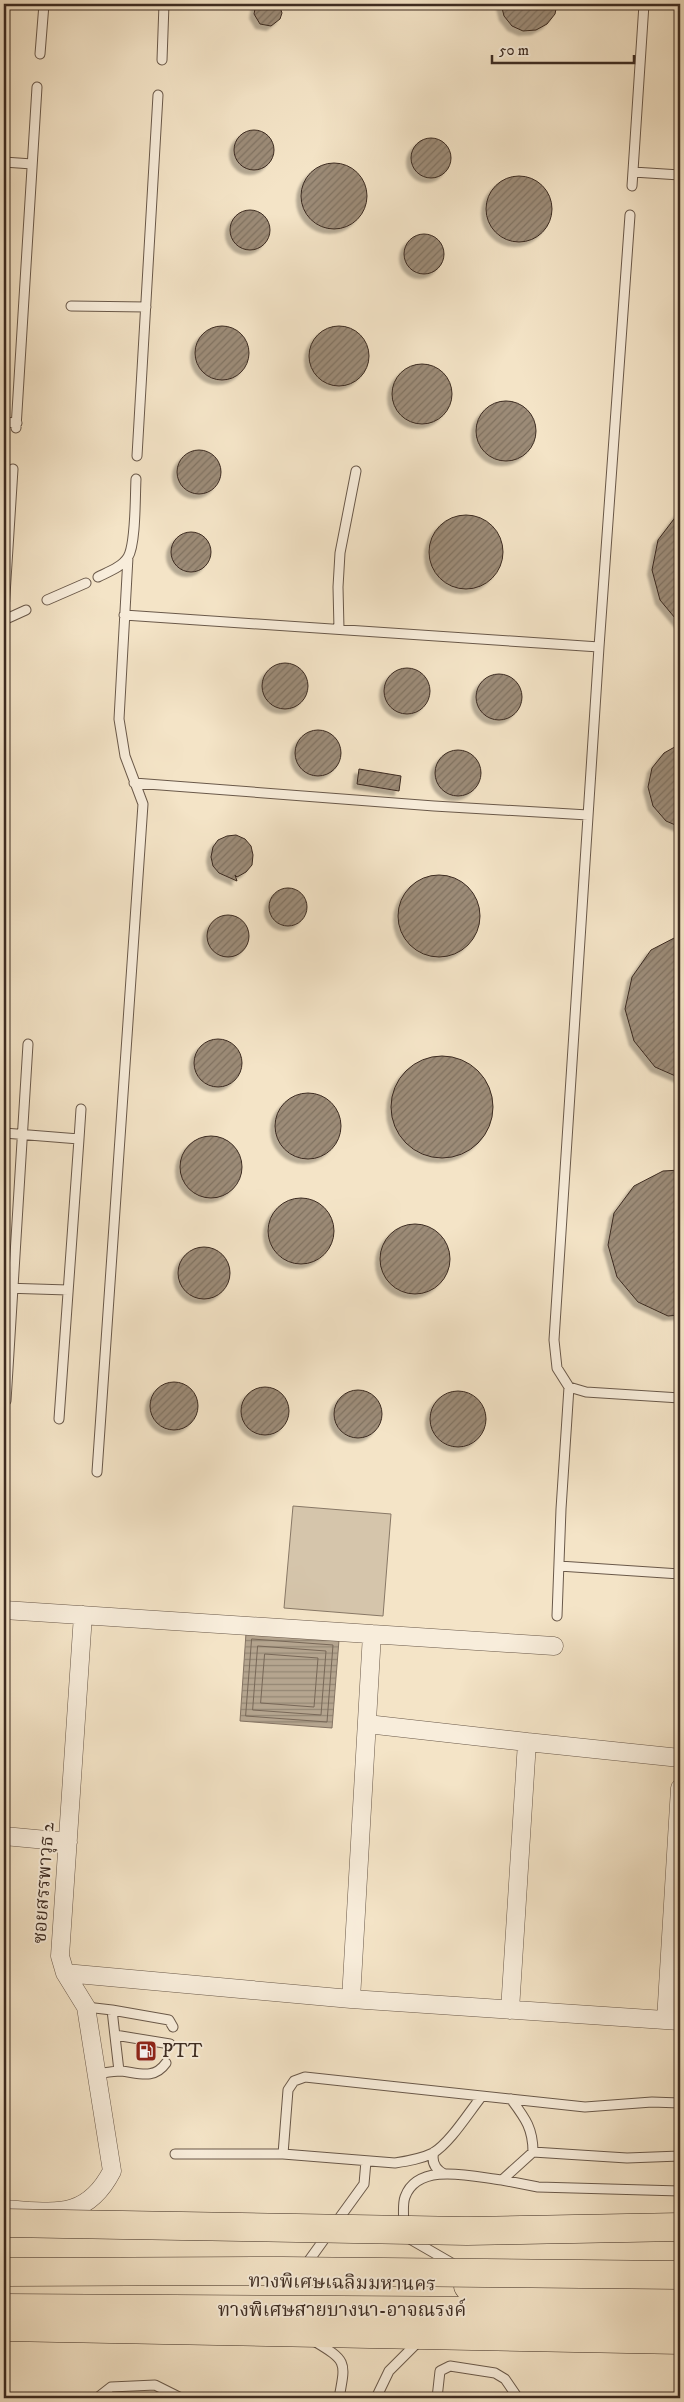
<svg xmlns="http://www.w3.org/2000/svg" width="684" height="2402" viewBox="0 0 684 2402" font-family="'IM FELL DW Pica','Noto Serif Thai',serif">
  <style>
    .green { fill: #d5c5ab; stroke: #887866 }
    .water { fill: url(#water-rules); stroke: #857463 }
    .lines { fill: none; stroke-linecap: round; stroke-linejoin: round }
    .shore { stroke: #786858; stroke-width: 1 }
    .building { fill: url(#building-hatch); stroke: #3c2b21; filter: url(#shadow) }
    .lane-casing { stroke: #6a594a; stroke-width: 11 }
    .street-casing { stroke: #6a594a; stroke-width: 19 }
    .highway-casing { stroke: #3c2b21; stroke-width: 29 }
    .lane { stroke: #f8eddb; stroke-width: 9 }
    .street { stroke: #f8eddb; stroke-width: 18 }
    .highway { stroke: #f4e4c7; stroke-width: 28 }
    .highway-bridge-casing { stroke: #3c2b21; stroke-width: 29; stroke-linecap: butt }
    .highway-bridge { stroke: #f4e4c7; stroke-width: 28 }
    .labels { text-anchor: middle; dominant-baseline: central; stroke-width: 4; stroke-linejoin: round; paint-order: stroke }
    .street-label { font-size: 19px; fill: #3c2b21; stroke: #f8eddb }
    .poi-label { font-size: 19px; fill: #3c2b21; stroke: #f8eddb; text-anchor: start }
  </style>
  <defs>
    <pattern id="water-rules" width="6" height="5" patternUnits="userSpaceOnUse" patternTransform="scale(1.25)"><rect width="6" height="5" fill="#b5a58f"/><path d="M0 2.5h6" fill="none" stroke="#948774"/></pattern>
    <pattern id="building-hatch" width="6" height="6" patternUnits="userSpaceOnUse" patternTransform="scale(1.25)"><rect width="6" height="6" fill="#9c8b77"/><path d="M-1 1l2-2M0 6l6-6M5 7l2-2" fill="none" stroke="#807261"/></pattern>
    <filter id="shadow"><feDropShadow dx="-4.5" dy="4.5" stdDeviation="1" flood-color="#0004"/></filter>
  </defs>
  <rect width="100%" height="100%" fill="#f4e4c7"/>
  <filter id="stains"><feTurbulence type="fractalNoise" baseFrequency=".004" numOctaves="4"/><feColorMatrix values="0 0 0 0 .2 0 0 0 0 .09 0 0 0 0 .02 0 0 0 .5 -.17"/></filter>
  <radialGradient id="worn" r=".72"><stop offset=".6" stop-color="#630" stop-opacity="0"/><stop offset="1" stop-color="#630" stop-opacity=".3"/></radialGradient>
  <path class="green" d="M293,1506L391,1514L383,1616L284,1608Z"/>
  <path class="water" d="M246,1633L339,1640L332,1728L240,1721Z"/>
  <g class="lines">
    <path class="shore" d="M252,1639L333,1645L327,1722L246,1716Z
      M258,1646L326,1651L321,1715L253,1710Z
      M265,1654L318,1658L314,1707L261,1703Z"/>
  </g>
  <path class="building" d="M256,4H279L282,13L280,19L271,26L260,24L254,14Z
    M501,4H557L555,14L547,24L536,30L523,31L512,26L504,16Z
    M234 150a20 20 0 1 1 40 0a20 20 0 1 1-40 0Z
    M411 158a20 20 0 1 1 40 0a20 20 0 1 1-40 0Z
    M301 196a33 33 0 1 1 66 0a33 33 0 1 1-66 0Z
    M486 209a33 33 0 1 1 66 0a33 33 0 1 1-66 0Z
    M230 230a20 20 0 1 1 40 0a20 20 0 1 1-40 0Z
    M404 254a20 20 0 1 1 40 0a20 20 0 1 1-40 0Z
    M195 353a27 27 0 1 1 54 0a27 27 0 1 1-54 0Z
    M309 356a30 30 0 1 1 60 0a30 30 0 1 1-60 0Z
    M392 394a30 30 0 1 1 60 0a30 30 0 1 1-60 0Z
    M476 431a30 30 0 1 1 60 0a30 30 0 1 1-60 0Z
    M177 472a22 22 0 1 1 44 0a22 22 0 1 1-44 0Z
    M680,511V624L660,600L652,570L658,540Z
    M429 552a37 37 0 1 1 74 0a37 37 0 1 1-74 0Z
    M171 552a20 20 0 1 1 40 0a20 20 0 1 1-40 0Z
    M262 686a23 23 0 1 1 46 0a23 23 0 1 1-46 0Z
    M384 691a23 23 0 1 1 46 0a23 23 0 1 1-46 0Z
    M476 697a23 23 0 1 1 46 0a23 23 0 1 1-46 0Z
    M295 753a23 23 0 1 1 46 0a23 23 0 1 1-46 0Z
    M680,744V827L666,821L653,806L648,787L652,768L664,753Z
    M435 773a23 23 0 1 1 46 0a23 23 0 1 1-46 0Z
    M359,769L401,776L399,791L357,784Z
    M236,835L245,839L251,846L253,855L252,865L246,872L237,877L235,875L237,881L219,873L213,866L211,857L213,847L218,840L227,836Z
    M398 916a41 41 0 1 1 82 0a41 41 0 1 1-82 0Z
    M269 907a19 19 0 1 1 38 0a19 19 0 1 1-38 0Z
    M207 936a21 21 0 1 1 42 0a21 21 0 1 1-42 0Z
    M680,935V1078L655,1067L634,1041L625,1009L632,977L651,950Z
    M194 1063a24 24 0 1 1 48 0a24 24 0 1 1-48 0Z
    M391 1107a51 51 0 1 1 102 0a51 51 0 1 1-102 0Z
    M275 1126a33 33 0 1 1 66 0a33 33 0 1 1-66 0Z
    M180 1167a31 31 0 1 1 62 0a31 31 0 1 1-62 0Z
    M680,1170V1315L668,1316L638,1302L617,1277L608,1245L614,1213L634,1186L663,1171Z
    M268 1231a33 33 0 1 1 66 0a33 33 0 1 1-66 0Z
    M380 1259a35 35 0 1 1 70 0a35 35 0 1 1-70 0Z
    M178 1273a26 26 0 1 1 52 0a26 26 0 1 1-52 0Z
    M150 1406a24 24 0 1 1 48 0a24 24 0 1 1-48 0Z
    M241 1411a24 24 0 1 1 48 0a24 24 0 1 1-48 0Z
    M334 1414a24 24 0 1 1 48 0a24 24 0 1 1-48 0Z
    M430 1419a28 28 0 1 1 56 0a28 28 0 1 1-56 0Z"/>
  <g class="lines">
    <g class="lane-casing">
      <path id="lane" d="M40,54L44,4
        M162,60L164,4
        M4,162L32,164
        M633,172L680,175
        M632,186L644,4
        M71,306L146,307
        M4,422L17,423
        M16,428L37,87
        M137,456L158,95
        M98,577C108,572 122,567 128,557C136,544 135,497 136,479
        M47,600L86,583
        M4,611L13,469
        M124,615L599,647
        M4,620L26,610
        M339,629L338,587L340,553L356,471
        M134,783L434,806L588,815
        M4,1133L79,1139L81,1109
        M4,1288L68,1290
        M569,1387L586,1392L680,1398
        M6,1401L28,1044
        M59,1419L79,1139
        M97,1472L143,804L125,756L119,719L128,557
        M559,1566L680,1574
        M557,1616L561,1509L569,1387L557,1368L554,1340L599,647L630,215
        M86,2007L112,2010L169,2020L173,2027
        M112,2010L119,2071
        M115,2035L170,2044
        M97,2074C104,2073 113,2071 121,2071C139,2073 154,2080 166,2063
        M482,2096C469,2112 450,2143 433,2153C421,2159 408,2161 395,2163L283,2154L288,2090L294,2081L305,2077L585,2107L652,2102L680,2103
        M511,2099C525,2118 533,2128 533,2152
        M434,2152C431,2162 435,2169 444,2174
        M175,2154H283
        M502,2180L538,2187L680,2191
        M335,2224L364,2184L366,2161
        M404,2228C404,2219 402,2205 405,2197C418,2161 474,2177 502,2180L533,2152L627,2158L680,2156
        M410,2239L455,2265
        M305,2266L328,2234
        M314,2341C347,2361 346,2361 339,2398
        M97,2398L111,2387L155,2385L181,2398
        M376,2398L389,2371L420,2340
        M437,2398L440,2371L450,2366L495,2373L505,2379L518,2398"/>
    </g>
    <g class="street-casing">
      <path id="street" d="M4,1610L554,1646
        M367,1724L527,1742
        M4,1836L68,1842
        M65,1973L351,1999L680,2021
        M351,1999L372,1634
        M510,2010L527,1742L680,1758
        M666,2020L680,1788
        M4,2209C53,2212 86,2221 112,2171L86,2007L65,1973L60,1956L83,1615"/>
    </g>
    <g class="highway-casing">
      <path id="highway" d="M468,2286L680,2291
        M4,2308L680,2312
        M4,2327L680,2340"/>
    </g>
    <use href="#lane" class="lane"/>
    <use href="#street" class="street"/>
    <use href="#highway" class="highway"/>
    <g class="highway-bridge-casing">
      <path id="highway-bridge" d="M4,2223L467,2231L680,2227
        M4,2272L283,2271L680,2275"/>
    </g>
    <use href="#highway-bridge" class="highway-bridge"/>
  </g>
  <defs>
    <g id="fuel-square" transform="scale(1.125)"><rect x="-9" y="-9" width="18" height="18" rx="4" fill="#8f2418" stroke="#f8eddb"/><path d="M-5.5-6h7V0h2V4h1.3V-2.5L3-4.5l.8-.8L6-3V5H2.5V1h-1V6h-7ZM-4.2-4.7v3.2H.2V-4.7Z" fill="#fff"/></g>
  </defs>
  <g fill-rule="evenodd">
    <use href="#fuel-square" x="146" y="2051"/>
  </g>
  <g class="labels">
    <g class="street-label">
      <text transform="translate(44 1883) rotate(-86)">ซอยสรรพาวุธ 2</text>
      <text transform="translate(342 2283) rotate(1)">ทางพิเศษเฉลิมมหานคร</text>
      <text x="342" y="2310">ทางพิเศษสายบางนา-อาจณรงค์</text>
    </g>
    <g class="poi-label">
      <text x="162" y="2051">PTT</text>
    </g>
  </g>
  <rect width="684" height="2402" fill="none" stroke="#f4e4c7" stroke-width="20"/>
  <rect x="5" y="5" width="674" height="2392" fill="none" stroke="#3c2b21" stroke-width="2.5"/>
  <rect x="10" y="10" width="664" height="2382" fill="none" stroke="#3c2b21"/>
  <path d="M492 55v8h142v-8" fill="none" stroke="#3c2b21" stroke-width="2.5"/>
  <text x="499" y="55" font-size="15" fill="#3c2b21" stroke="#f8eddb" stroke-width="4" paint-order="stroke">50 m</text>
  <rect width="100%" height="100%" filter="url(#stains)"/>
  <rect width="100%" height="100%" fill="url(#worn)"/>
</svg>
